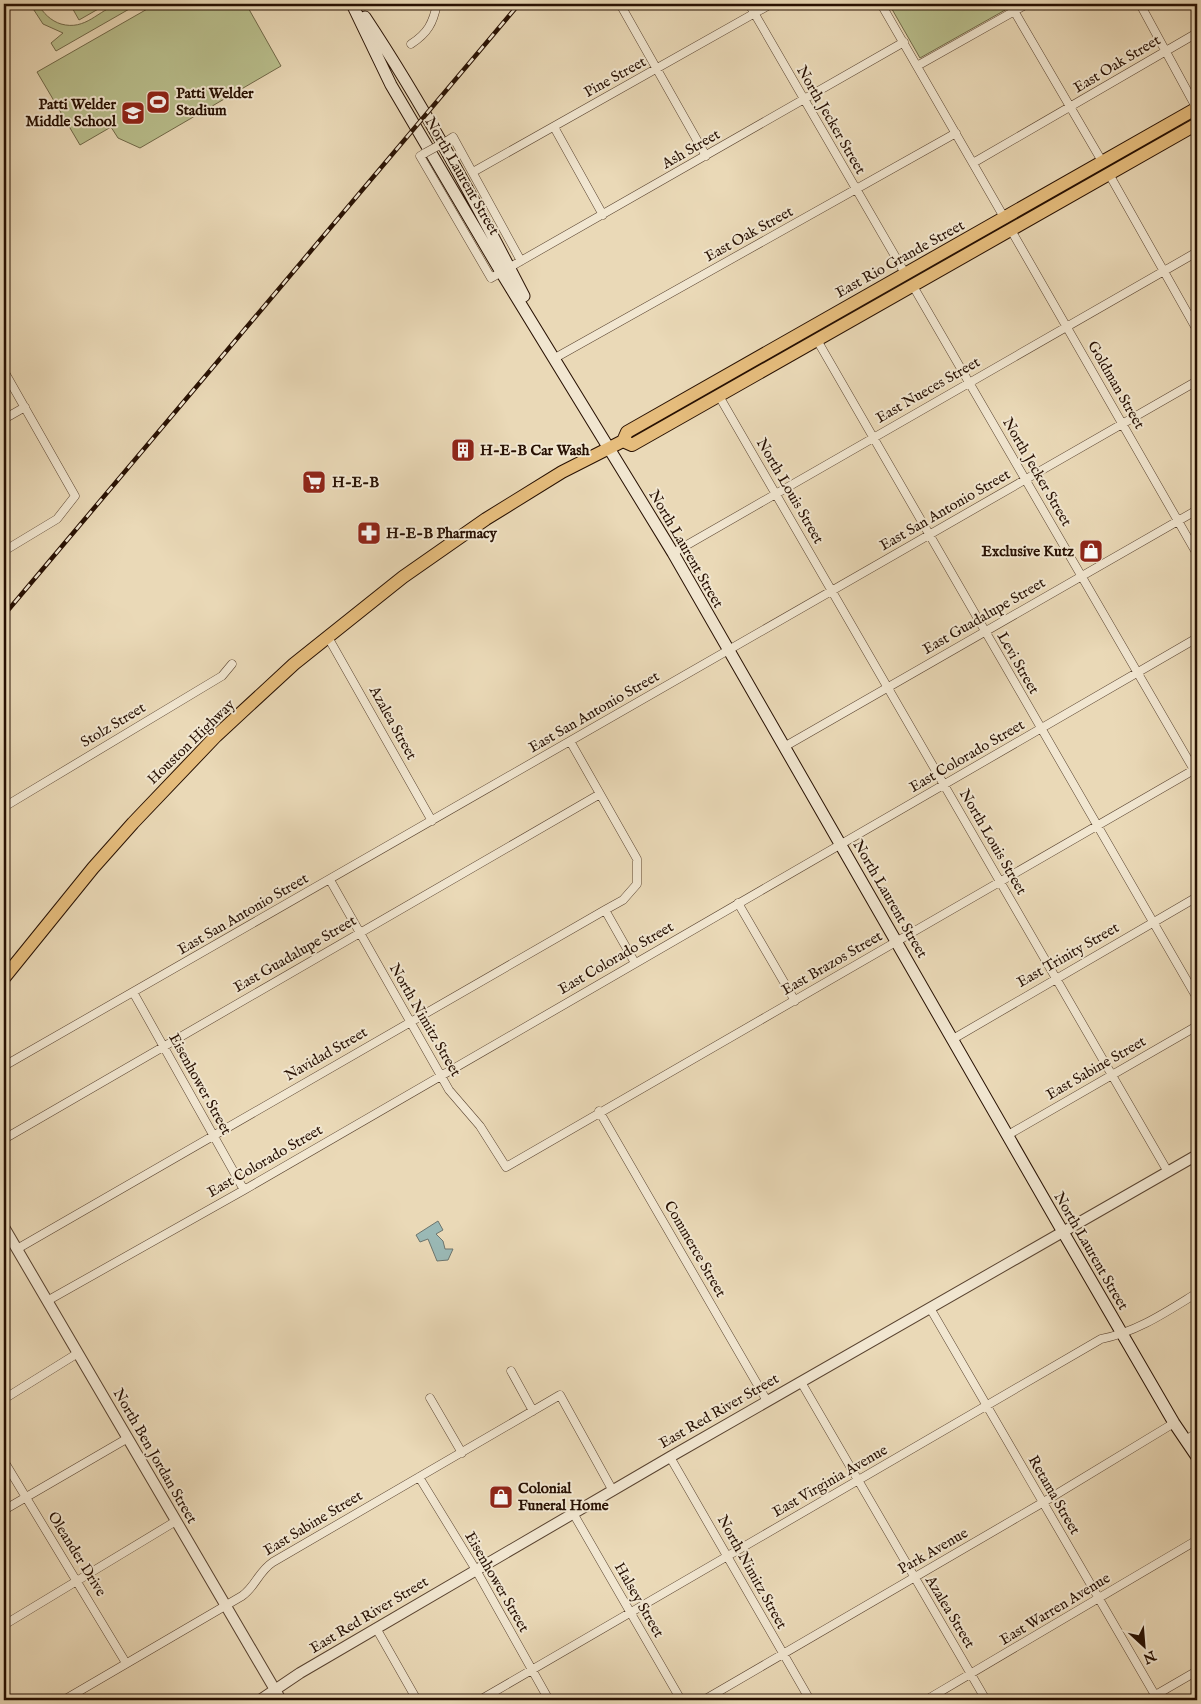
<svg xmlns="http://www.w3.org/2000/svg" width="1201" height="1704" viewBox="0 0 1201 1704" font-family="'IM FELL English',serif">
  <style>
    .green { fill: #b9bf8d; stroke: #706848 }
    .water { fill: #9ab9b6; stroke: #6c756e }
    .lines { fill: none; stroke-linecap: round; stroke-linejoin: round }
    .minor-casing { stroke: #58422f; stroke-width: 9 }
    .tertiary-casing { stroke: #58422f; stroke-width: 12 }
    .secondary-casing { stroke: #271002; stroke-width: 13 }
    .primary-casing { stroke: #271002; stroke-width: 14 }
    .minor { stroke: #f1e6d0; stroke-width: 8 }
    .tertiary { stroke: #f1e6d0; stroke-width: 10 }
    .secondary { stroke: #f1e6d0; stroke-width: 11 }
    .primary { stroke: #e5bc7c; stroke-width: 12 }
    .rail-casing { stroke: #271002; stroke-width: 4.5 }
    .rail { stroke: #f1e6d0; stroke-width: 2.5; stroke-dasharray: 8; stroke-linecap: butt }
    .minor-bridge-casing { stroke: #58422f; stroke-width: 9; stroke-linecap: butt }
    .minor-bridge { stroke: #f1e6d0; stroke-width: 8 }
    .labels { text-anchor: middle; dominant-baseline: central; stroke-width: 4; stroke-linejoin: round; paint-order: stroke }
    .street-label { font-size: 15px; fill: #271002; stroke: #f1e6d0 }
    .poi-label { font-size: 15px; font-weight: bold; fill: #271002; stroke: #f1e6d0; text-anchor: start }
  </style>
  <rect width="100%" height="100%" fill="#ead9b7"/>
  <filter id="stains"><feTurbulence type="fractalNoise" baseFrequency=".004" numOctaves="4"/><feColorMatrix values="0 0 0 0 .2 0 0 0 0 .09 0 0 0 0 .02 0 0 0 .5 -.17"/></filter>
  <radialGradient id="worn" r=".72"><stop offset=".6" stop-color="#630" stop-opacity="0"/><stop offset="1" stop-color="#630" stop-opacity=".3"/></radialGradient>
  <path class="green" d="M30,4H38C43,13 51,21 61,24C86,31 98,10 119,4C124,2 132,4 138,4L56,51L51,43L63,33L43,24Z
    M70,4H107L79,20Z
    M156,4H246L281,66L140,148L118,138L111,127L80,145L37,72Z
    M889,4H1004L1007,9L920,58Z"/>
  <path class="water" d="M438,1221L443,1230L436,1234L443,1241L445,1249H453L448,1260L437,1261L428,1239L420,1242L416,1235Z"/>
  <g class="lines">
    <g class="minor-casing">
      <path id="minor" d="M620,4L706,156
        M749,4L906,275
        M881,4L1005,219
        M1010,4L1103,163
        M1140,4L1197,109
        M411,44C428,33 433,23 437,4
        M917,66L1027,4
        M554,127L603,215
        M447,141L453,137L521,261
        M425,153L420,156L491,278L904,42
        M973,163L1197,33
        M473,172L771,4
        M1109,174L1197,330
        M1011,230L1197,554
        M913,286L1197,775
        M817,340L1197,998
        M555,358L956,133
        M4,371L75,496L57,519L4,551
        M719,396L1168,1172
        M4,419L25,407
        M673,553L1197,252
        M329,639L432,821
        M784,747L1197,510
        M4,807L222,676L232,664
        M330,880L449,1090L480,1126L506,1167L1197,768
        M738,903L795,1001
        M605,910L635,963
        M133,992L244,1190
        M953,1039L1197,897
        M4,1066L1197,381
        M599,1111L767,1401
        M1008,1135L1197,1026
        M4,1139L600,794
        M17,1249L605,910L623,900L637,884V859L570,741
        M47,1301L244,1190L1197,638
        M930,1308L1155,1695
        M511,1371L533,1411
        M801,1382L986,1700
        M430,1398L462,1453
        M4,1399L78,1353
        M1187,1439L1197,1433
        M670,1457L810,1700
        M4,1461L126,1663
        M419,1477L476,1570L549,1700
        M4,1510L128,1438
        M573,1513L681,1700
        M4,1625L176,1521
        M376,1628L417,1700
        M64,1700L242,1596C256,1586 258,1572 273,1562L560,1395L613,1491
        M480,1700L1101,1339C1137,1332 1166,1312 1197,1293
        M704,1700L1042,1503L1174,1423
        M926,1700L1197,1540
        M1147,1700L1197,1671"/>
    </g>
    <g class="tertiary-casing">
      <path id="tertiary" d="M4,1227L281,1700
        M260,1700L300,1673L670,1457L1197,1155"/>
    </g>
    <g class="secondary-casing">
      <path id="secondary" d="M352,4L391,85L501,272L673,553L1063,1232L1174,1423L1197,1457
        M365,17C424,106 475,201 524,296"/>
    </g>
    <g class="primary-casing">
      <path id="primary" d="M623,441L632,445L1197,124
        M4,978L93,868L133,823L216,736L294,664L403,577L486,519L562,472L623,441L627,432L1197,108"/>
    </g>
    <use href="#minor" class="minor"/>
    <use href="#tertiary" class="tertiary"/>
    <use href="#secondary" class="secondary"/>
    <use href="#primary" class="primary"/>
    <g class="rail-casing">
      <path id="rail" d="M4,615L519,4"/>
    </g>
    <use href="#rail" class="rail"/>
    <g class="minor-bridge-casing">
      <path id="minor-bridge" d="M425,153L447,141"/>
    </g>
    <use href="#minor-bridge" class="minor-bridge"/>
  </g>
  <defs>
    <g id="stadium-square" transform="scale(1.25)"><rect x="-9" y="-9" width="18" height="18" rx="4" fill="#8f2418" stroke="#f1e6d0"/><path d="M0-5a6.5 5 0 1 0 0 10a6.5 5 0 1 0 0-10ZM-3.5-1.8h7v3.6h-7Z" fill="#fff"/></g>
    <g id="school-square" transform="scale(1.25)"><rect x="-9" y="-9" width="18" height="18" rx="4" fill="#8f2418" stroke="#f1e6d0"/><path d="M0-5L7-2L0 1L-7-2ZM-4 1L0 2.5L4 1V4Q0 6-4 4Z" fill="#fff"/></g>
    <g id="building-square" transform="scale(1.25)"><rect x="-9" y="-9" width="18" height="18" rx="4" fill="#8f2418" stroke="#f1e6d0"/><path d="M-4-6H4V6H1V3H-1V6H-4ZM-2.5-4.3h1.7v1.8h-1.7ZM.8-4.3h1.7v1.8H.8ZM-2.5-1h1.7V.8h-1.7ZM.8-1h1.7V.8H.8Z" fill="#fff"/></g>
    <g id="supermarket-square" transform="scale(1.25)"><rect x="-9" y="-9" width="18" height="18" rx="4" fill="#8f2418" stroke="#f1e6d0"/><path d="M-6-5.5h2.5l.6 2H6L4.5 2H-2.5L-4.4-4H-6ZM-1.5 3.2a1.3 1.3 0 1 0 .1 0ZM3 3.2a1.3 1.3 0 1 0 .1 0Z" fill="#fff"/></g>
    <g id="pharmacy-square" transform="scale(1.25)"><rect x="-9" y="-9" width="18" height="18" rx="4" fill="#8f2418" stroke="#f1e6d0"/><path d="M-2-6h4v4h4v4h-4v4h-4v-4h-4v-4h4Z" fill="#fff"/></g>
    <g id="shop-square" transform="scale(1.25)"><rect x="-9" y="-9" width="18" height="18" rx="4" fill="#8f2418" stroke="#f1e6d0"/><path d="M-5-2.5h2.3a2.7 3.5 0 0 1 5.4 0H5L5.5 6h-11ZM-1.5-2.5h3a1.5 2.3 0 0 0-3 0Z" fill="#fff"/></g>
  </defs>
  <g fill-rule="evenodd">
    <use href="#stadium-square" x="158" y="102"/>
    <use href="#school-square" x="133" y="113"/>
    <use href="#building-square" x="463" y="450"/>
    <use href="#supermarket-square" x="314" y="482"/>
    <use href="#pharmacy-square" x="369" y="533"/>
    <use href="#shop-square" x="1091" y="551"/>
    <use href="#shop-square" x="501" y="1497"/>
  </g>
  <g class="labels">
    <g class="street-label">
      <text transform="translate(1117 64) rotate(-31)">East Oak Street</text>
      <text transform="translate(615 77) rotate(-29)">Pine Street</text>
      <text transform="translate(831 120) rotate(60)">North Jecker Street</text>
      <text transform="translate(691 149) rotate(-30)">Ash Street</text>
      <text transform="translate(462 176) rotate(60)">North Laurent Street</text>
      <text transform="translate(749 234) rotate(-29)">East Oak Street</text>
      <text transform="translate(900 259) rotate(-29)">East Rio Grande Street</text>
      <text transform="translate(1116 385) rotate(60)">Goldman Street</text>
      <text transform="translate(928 390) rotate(-30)">East Nueces Street</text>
      <text transform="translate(1037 472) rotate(60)">North Jecker Street</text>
      <text transform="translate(790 491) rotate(60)">North Louis Street</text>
      <text transform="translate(945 510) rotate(-30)">East San Antonio Street</text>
      <text transform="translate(686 549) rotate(60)">North Laurent Street</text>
      <text transform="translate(984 616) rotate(-30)">East Guadalupe Street</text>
      <text transform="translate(1018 663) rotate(60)">Levi Street</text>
      <text transform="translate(594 712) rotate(-30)">East San Antonio Street</text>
      <text transform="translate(393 723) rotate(61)">Azalea Street</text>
      <text transform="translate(113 725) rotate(-31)">Stolz Street</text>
      <text transform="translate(191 742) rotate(-44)">Houston Highway</text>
      <text transform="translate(967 756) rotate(-30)">East Colorado Street</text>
      <text transform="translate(993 842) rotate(60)">North Louis Street</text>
      <text transform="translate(890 899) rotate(60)">North Laurent Street</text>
      <text transform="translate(243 914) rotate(-30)">East San Antonio Street</text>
      <text transform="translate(295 954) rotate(-30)">East Guadalupe Street</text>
      <text transform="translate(1068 955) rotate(-30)">East Trinity Street</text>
      <text transform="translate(616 958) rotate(-30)">East Colorado Street</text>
      <text transform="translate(832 963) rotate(-30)">East Brazos Street</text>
      <text transform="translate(425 1020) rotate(60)">North Nimitz Street</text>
      <text transform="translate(326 1054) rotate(-30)">Navidad Street</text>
      <text transform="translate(1096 1068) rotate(-30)">East Sabine Street</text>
      <text transform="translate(200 1084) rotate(61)">Eisenhower Street</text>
      <text transform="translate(265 1161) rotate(-30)">East Colorado Street</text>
      <text transform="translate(695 1249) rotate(60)">Commerce Street</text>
      <text transform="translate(1091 1251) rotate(60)">North Laurent Street</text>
      <text transform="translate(719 1411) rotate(-30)">East Red River Street</text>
      <text transform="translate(155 1456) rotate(60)">North Ben Jordan Street</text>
      <text transform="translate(830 1481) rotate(-30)">East Virginia Avenue</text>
      <text transform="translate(1054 1495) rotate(60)">Retama Street</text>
      <text transform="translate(313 1523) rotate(-31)">East Sabine Street</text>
      <text transform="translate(933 1551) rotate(-30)">Park Avenue</text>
      <text transform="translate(77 1554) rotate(58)">Oleander Drive</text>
      <text transform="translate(752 1572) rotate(61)">North Nimitz Street</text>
      <text transform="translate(497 1582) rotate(60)">Eisenhower Street</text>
      <text transform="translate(639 1600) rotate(60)">Halsey Street</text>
      <text transform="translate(1055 1609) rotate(-31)">East Warren Avenue</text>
      <text transform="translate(950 1612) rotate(59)">Azalea Street</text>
      <text transform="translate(369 1615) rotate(-31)">East Red River Street</text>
    </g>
    <g class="poi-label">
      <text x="176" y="93">Patti Welder<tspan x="176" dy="17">Stadium</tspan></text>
      <text x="116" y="104" text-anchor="end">Patti Welder<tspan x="116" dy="17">Middle School</tspan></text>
      <text x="480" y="450">H-E-B Car Wash</text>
      <text x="332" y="482">H-E-B</text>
      <text x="386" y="533">H-E-B Pharmacy</text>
      <text x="1074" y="551" text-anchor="end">Exclusive Kutz</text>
      <text x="518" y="1488">Colonial<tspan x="518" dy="17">Funeral Home</tspan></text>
    </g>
  </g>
  <rect width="1201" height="1704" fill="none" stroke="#ead9b7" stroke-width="20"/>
  <rect x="5" y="5" width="1191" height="1694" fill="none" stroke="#271002" stroke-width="2.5"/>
  <rect x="10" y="10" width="1181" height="1684" fill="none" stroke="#271002"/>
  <g transform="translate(1144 1646) rotate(154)" stroke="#f1e6d0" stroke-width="4" paint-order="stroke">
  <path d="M0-4L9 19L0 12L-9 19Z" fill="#271002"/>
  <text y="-8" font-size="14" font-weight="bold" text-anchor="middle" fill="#271002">N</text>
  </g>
  <rect width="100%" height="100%" filter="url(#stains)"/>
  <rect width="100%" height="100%" fill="url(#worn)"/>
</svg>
